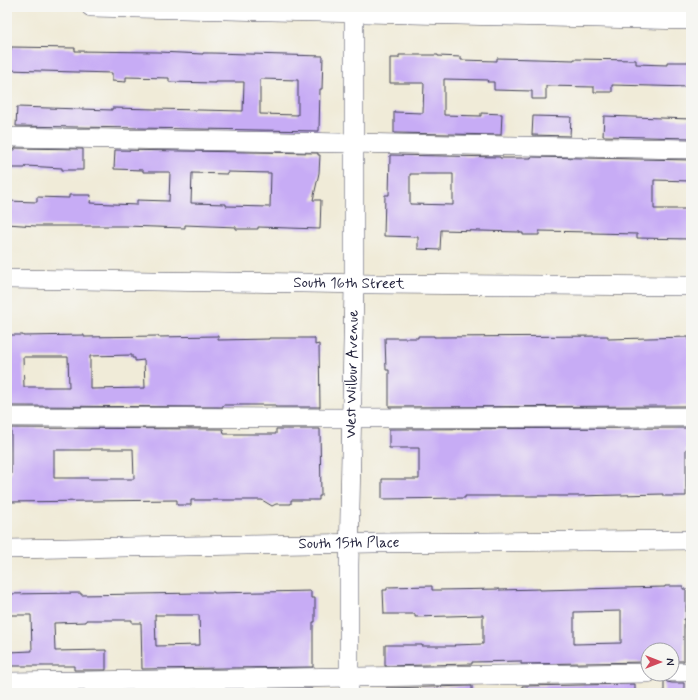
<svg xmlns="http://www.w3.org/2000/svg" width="698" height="700" viewBox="0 0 698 700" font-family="Mynerve,sans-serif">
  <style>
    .building { fill: #c7acf5; fill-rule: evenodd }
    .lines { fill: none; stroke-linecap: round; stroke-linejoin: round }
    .minor-casing { stroke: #414053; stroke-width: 20 }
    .minor { stroke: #fff; stroke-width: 19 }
    .labels { text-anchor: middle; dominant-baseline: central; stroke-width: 3; stroke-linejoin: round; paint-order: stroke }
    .street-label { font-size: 15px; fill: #22223b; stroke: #f6f6f2 }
  </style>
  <rect width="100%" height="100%" fill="#f6f6f2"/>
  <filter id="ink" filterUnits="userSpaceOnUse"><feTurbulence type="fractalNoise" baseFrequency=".025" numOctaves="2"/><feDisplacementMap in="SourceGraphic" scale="8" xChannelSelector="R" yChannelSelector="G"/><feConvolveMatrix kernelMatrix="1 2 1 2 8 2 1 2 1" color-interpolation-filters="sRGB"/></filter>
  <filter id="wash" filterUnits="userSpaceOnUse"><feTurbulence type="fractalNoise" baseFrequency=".012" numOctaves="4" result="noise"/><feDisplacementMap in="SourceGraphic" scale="16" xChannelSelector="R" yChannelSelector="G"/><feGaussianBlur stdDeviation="0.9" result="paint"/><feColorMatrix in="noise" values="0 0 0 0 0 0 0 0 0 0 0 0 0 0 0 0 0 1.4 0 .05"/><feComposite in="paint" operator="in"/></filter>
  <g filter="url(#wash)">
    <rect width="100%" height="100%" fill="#f0ebd8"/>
    <g id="blocks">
      <path class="building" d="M11,47L75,48V51L159,52L203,54V53H212L323,56L322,89H320L319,131L16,126L17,107L112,110V108L243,111L244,82H216V83L169,82V78L126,77V82L112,81V73L7,70V49L11,50ZM260,79L298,80V115L260,114Z
        M399,55H438V56L461,57V60L497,61V58L574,60V59L636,60V64L667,65V62H691V87L612,85V92H594V87L546,86V99H532V91L494,90V82H487L488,80L444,79V115L481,116V113L502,114L501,135L394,133V112L423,113L424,83H390V58H399Z
        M533,116L571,117L570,136L532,135Z
        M604,116L691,119V138L603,136Z
        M15,148L83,149V170H62V168L26,166L25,168H8V150H15Z
        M115,150L318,153V155H320L319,173L313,200H321L320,229L258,227V229H236V227L185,225V228L125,226H36L7,224V201L37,202V197L69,198V195H91L90,203L137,205V200L169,201L170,172H143V170L114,169ZM227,172L271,173L270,207L226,206V204L191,203L192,173L227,174Z
        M390,155L500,157V158H531V157L691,160V181L654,180V209H690L689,239L637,238V234L592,233V232L539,231V235H523V233H520V232L441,230L440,250L418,249V237L384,236L385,195H389ZM410,174H453V205L410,204Z
        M7,335H23V336L84,335V337L158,336V337L218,336V340L269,339V338H315V345L319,344L320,407H275V405H223V407L10,406L9,365H7ZM132,355V358H135V361L144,360L145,388L91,389V388H90V356ZM23,357H68L69,387H24Z
        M418,336H434V337L608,336V339L689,337L688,406L389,407V370H386L385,338H418Z
        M11,428L223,429L224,434H276V429H320L321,496H319V500H291V504H276L272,506L262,500H191V505H177V500L7,502V474H11ZM91,449H133L134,479H88V478H54V450H91Z
        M688,428V449H686V496H663V494L576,496H465V498L382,499V479H419V448H389V429Z
        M432,586V590H439L499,589V590L540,589V590L665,587V586H683V589H686V619H684V661H672V650H648V662L521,664V661L472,662V664L385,666V645H422V646H455L454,645L483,644V615L415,617V614H384L383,590H387V587ZM621,611V643L574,644V612Z
        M311,591V598H315V622H313V667L142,669L141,623H132V620H86V622L54,623L55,651L106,650V670H74V666H9V652L32,651L31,615H7V594L81,593V595L198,593V592H214V593ZM155,615H199L200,645L156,646Z
        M664,679L667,682L672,683H684V693H664Z
        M635,684V693H522V686Z
        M472,686V693H386V688Z
        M312,689V693H142V691Z
        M74,692H106V693H74Z"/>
    </g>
  </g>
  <g filter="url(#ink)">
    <use href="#blocks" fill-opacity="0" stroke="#414053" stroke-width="1"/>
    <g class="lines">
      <g class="minor-casing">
        <g id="minor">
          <path d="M91,7L691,20"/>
          <path d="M7,137L691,149"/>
          <path id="s1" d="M7,279L375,284L691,286"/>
          <path d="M7,417L352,418L691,417"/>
          <path id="s2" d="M7,549L373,543L691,540"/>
          <path d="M672,672H691"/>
          <path d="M7,682L648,673"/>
          <path id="s3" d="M349,693V565L354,284V7"/>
        </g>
      </g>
      <use href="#minor" class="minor"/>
    </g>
  </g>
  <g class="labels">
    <g class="street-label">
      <text stroke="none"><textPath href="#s1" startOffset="342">South 16th Street</textPath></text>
      <text stroke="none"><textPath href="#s3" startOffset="319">West Wilbur Avenue</textPath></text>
      <text stroke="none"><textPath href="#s2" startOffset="342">South 15th Place</textPath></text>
    </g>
  </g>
  <rect width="698" height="700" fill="none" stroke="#f6f6f2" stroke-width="24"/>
  <g transform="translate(660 662) rotate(90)"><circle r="19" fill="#f6f6f2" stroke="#a1a1a9"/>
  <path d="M0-3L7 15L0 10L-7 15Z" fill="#d1495b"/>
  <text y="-6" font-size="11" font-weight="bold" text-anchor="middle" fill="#22223b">N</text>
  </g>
</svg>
